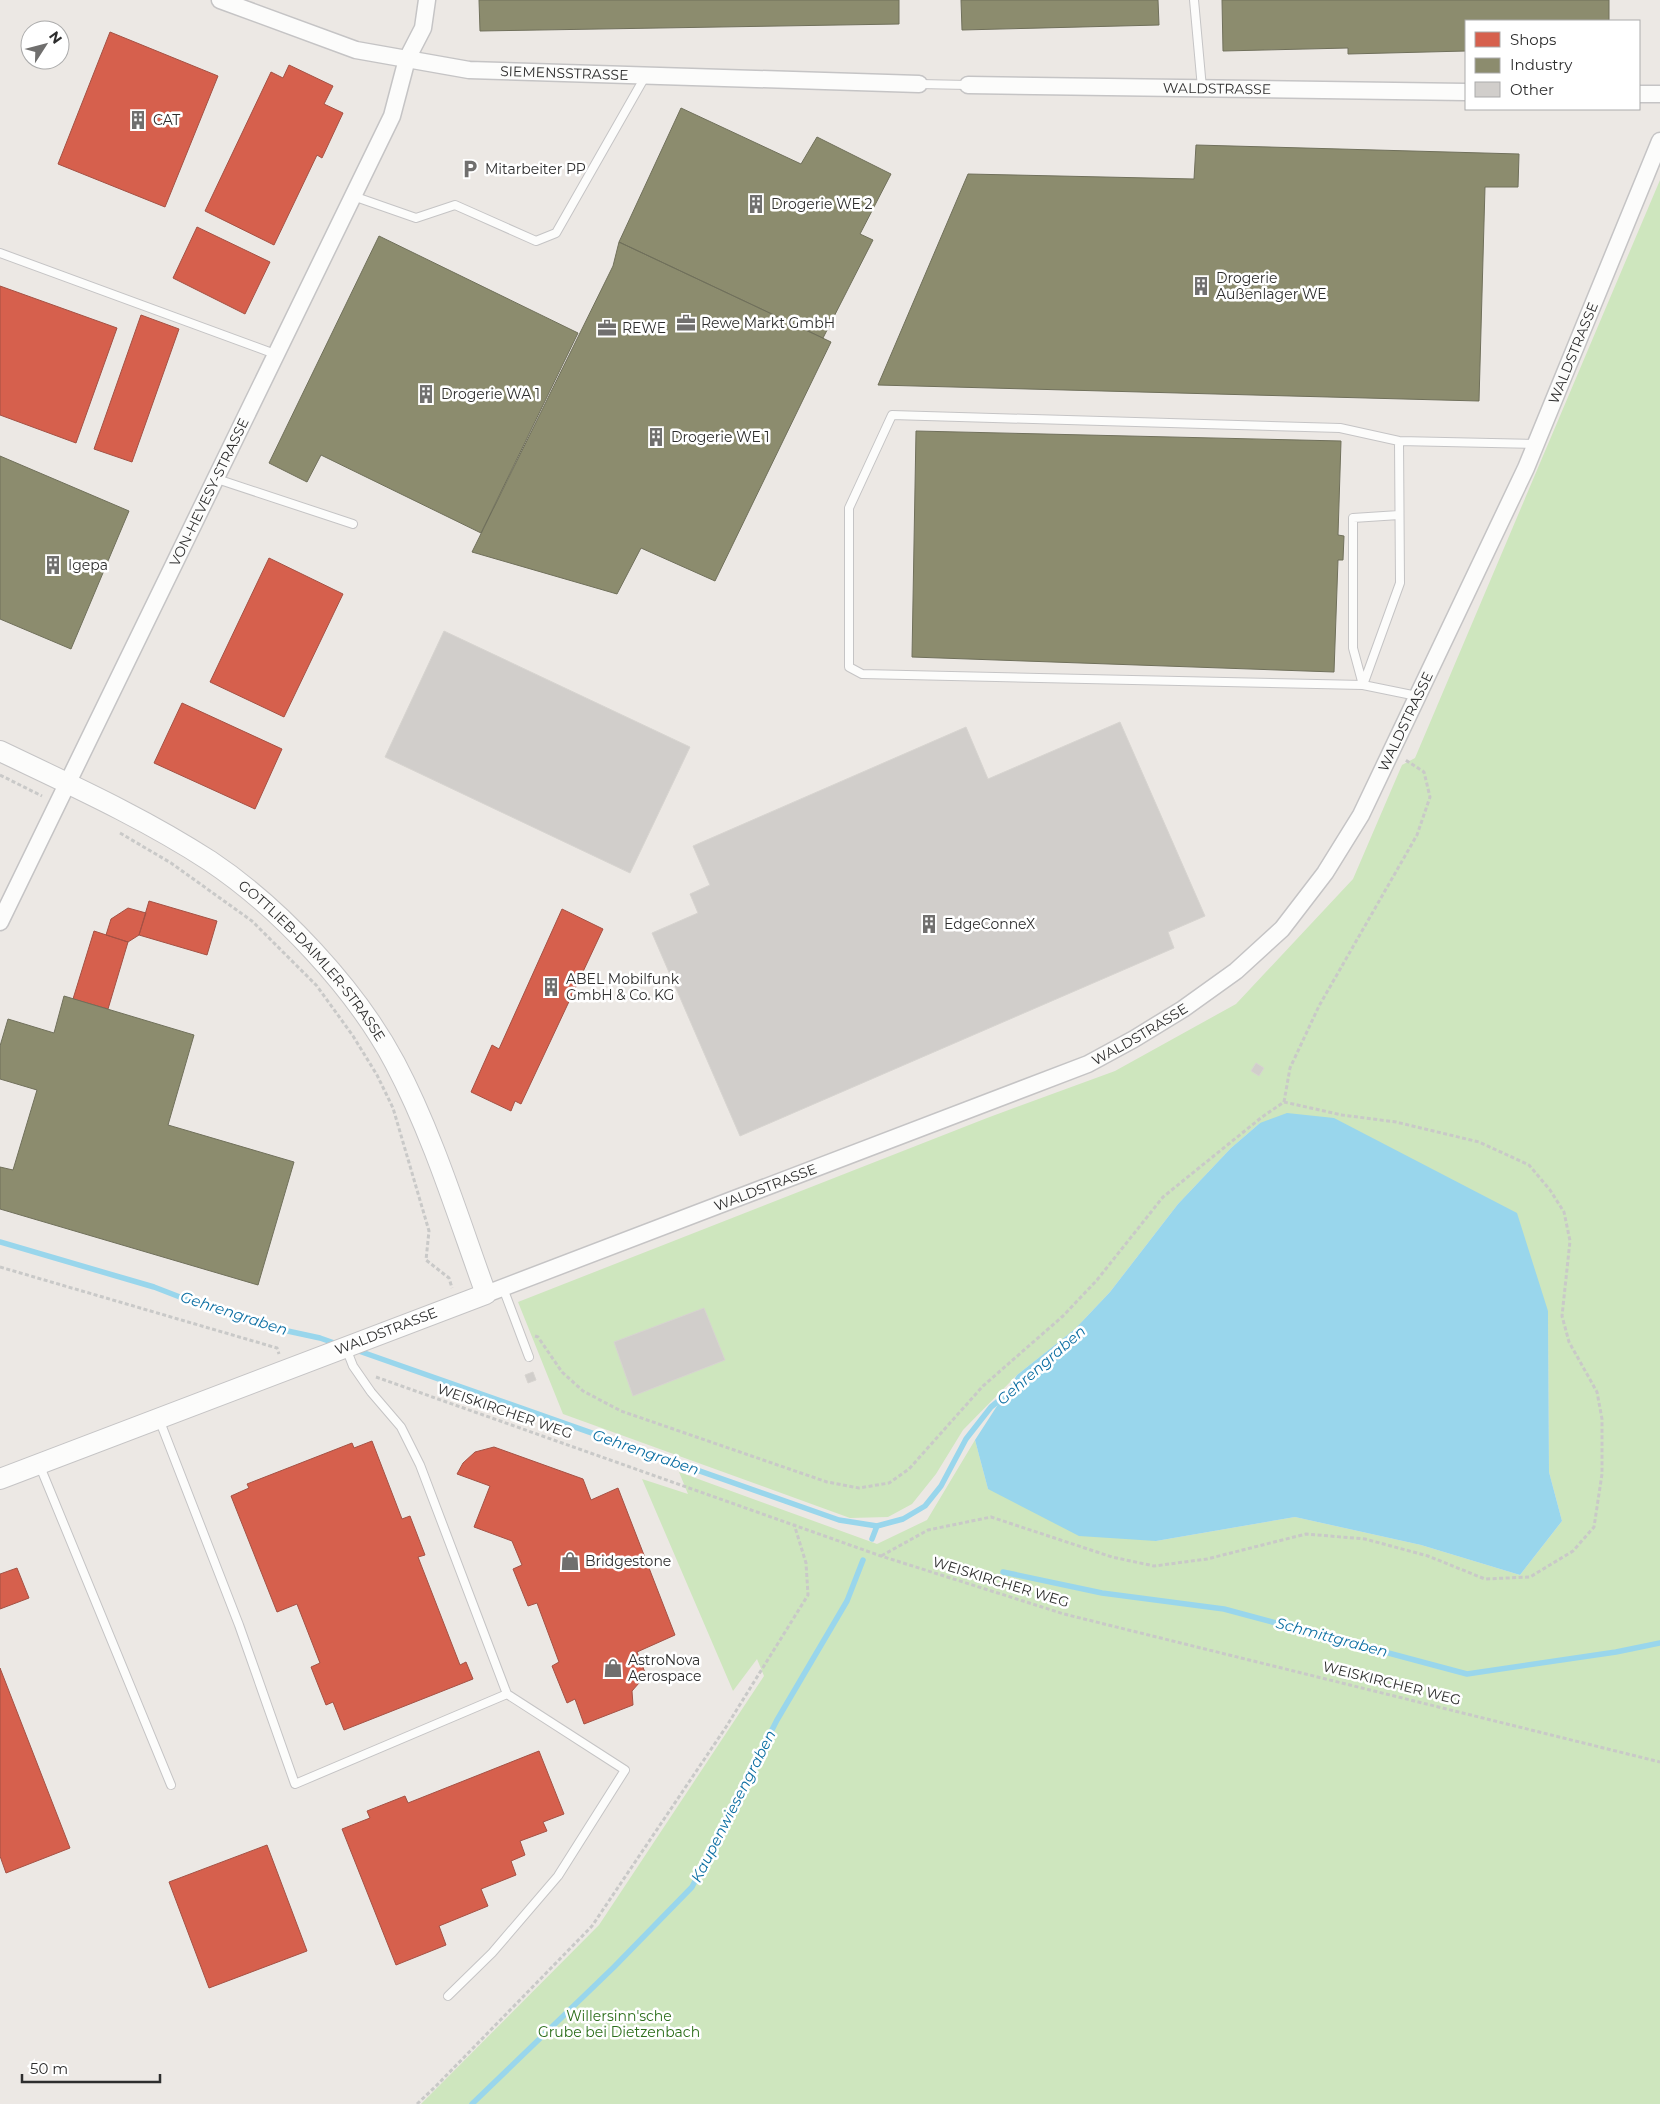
<svg xmlns="http://www.w3.org/2000/svg" width="1660" height="2104" viewBox="0 0 1660 2104" font-family="Montserrat,sans-serif">
  <style>
    .green { fill: #cee6be }
    .water { fill: #99d6ec }
    .shops { fill: #d6604d; stroke: #a45144 }
    .industry { fill: #8c8c6e; stroke: #70705b }
    .lines { fill: none; stroke-linecap: round; stroke-linejoin: round }
    .stream { stroke: #99d6ec; stroke-width: 5.5 }
    .building { fill: #d1cecb; stroke: #d7d4d0 }
    .service-casing { stroke: #c5c4c5; stroke-width: 10 }
    .minor-casing { stroke: #c5c4c5; stroke-width: 19 }
    .tertiary-casing { stroke: #c5c4c5; stroke-width: 22 }
    .path { stroke: #c9c9c8; stroke-width: 3; stroke-dasharray: 4 2.5; stroke-linecap: butt }
    .service { stroke: #fcfcfb; stroke-width: 8 }
    .minor { stroke: #fcfcfb; stroke-width: 16 }
    .tertiary { stroke: #fcfcfb; stroke-width: 20 }
    .labels { text-anchor: middle; dominant-baseline: central; stroke-width: 5; stroke-linejoin: round; paint-order: stroke }
    .street-label { font-size: 14px; fill: #2e2e2e; stroke: #fff }
    .poi-label { font-size: 14px; fill: #2e2e2e; stroke: #fff; text-anchor: start }
    .park-label { font-size: 14px; fill: #2c6e1b; stroke: #fff }
    .water-label { font-size: 15px; font-style: italic; fill: #0d6fa3; stroke: #fff }
  </style>
  <rect width="100%" height="100%" fill="#ece8e4"/>
  <path class="green" d="M1660,180V2104H421L599,1925L764,1676L757,1659L733,1691L642,1479L688,1494L679,1472L877,1544L927,1520L975,1440L988,1489L1156,1541L1295,1517L1421,1545L1520,1575L1562,1521L1549,1472L1548,1311L1260,1123L1231,1148L1178,1204L1110,1292L1075,1329L1017,1375L963,1430L936,1474L912,1504L888,1517L850,1518L563,1414L518,1302L987,1118L1115,1071L1236,1004L1353,879L1402,765L1415,758Z"/>
  <path class="water" d="M1287,1113L1334,1118L1517,1213L1548,1311L1549,1472L1562,1521L1520,1575L1421,1545L1295,1517L1156,1541L1079,1536L988,1489L975,1440L1017,1375L1075,1329L1110,1292L1178,1204L1231,1148L1260,1123Z"/>
  <path class="shops" d="M110,32L218,76L165,207L58,164Z
    M289,65L333,86L324,104L343,113L322,158L317,155L274,245L205,211L271,72L283,78Z
    M197,227L270,262L245,314L173,278Z
    M0,286L117,328L76,443L0,415Z
    M141,315L179,329L132,462L94,449Z
    M269,558L343,594L284,717L210,682Z
    M182,703L282,749L255,809L154,763Z
    M149,901L217,921L207,955L139,935Z
    M128,908L146,913L139,935L128,942L106,935L111,919Z
    M562,909L603,929L521,1104L515,1101L511,1111L471,1092L492,1045L499,1049Z
    M94,931L128,942L108,1009L73,999Z
    M372,1441L402,1519L410,1516L425,1555L418,1557L460,1665L466,1662L473,1679L344,1730L333,1702L326,1705L311,1667L320,1663L297,1604L277,1612L231,1496L249,1488L247,1484L352,1443L354,1448Z
    M494,1447L583,1479L591,1500L618,1488L675,1635L637,1652L646,1675L632,1691L633,1705L584,1724L575,1699L567,1703L552,1666L559,1662L537,1603L528,1606L513,1569L522,1565L512,1541L474,1527L490,1486L457,1474L463,1463L475,1452Z
    M17,1568L29,1598L0,1609V1574Z
    M0,1668L70,1848L6,1873L0,1856Z
    M539,1751L564,1814L543,1822L547,1831L520,1841L525,1855L511,1861L516,1875L481,1889L488,1906L439,1926L446,1945L396,1965L342,1829L370,1818L367,1811L405,1796L408,1803Z
    M267,1845L307,1951L209,1988L169,1882Z"/>
  <path class="industry" d="M479,0H899V24L480,31Z
    M961,0H1158L1159,25L962,30Z
    M1222,0H1609V21H1466V51L1348,54V48L1223,51Z
    M681,108L801,164L817,137L891,174L860,234L873,240L823,338L619,242Z
    M1196,145L1519,154L1518,187H1485L1479,401L878,385L968,174L1194,179Z
    M379,236L578,333L481,533L321,455L307,482L269,463Z
    M619,242L831,342L715,581L641,548L617,594L472,552L613,266Z
    M916,431L1341,441L1338,535L1344,536L1343,560H1338L1334,672L912,657Z
    M0,456L129,511L71,649L0,619Z
    M64,996L194,1035L168,1125L294,1162L258,1285L0,1209V1167L13,1170L37,1090L0,1079V1046L8,1019L54,1033Z"/>
  <g class="lines">
    <path class="stream" d="M0,1242L154,1287L211,1309L269,1327L320,1338L337,1344
      M356,1350L839,1520L877,1526L903,1519L925,1506L941,1486L966,1439L991,1407L1007,1394
      M872,1539L877,1526
      M1003,1572L1102,1593L1224,1609L1467,1674L1616,1652L1660,1643
      M472,2104L614,1967L692,1887L777,1720L847,1601L863,1560"/>
  </g>
  <path class="building" d="M444,631L690,747L630,873L385,757Z
    M1120,722L1205,916L1168,932L1174,948L740,1136L652,933L698,913L690,894L710,885L693,846L966,727L988,779Z
    M1256,1063L1264,1068L1259,1076L1251,1071Z
    M704,1308L725,1360L633,1396L614,1342Z
    M533,1372L536,1380L528,1383L525,1375Z"/>
  <g class="lines">
    <g class="service-casing">
      <path id="service" d="M1194,0L1202,88
        M919,84L968,85
        M353,196L416,218L455,205L536,241L556,233L646,75
        M0,253L275,354
        M214,478L353,524
        M1363,685L1400,583L1399,441
        M1363,685L1353,648V518L1399,515
        M1417,696L1363,685L862,674L849,667V508L892,415L1340,428L1399,441L1536,444
        M503,1288L529,1357
        M346,1348L353,1366L371,1392L401,1427L420,1465L507,1694L625,1770L558,1876L492,1953L448,1996
        M159,1419L239,1625L295,1784L507,1694
        M39,1464L171,1785"/>
    </g>
    <g class="minor-casing">
      <g id="minor">
        <path id="s1" d="M220,0L356,50L469,70L919,84"/>
        <path id="s2" d="M968,85L1466,92"/>
        <path d="M1639,94H1660"/>
        <path id="s3" d="M0,922L392,116L407,59L423,28L427,0"/>
        <path id="s4" d="M486,1294L1088,1064L1134,1039L1183,1009L1236,971L1282,929L1325,873L1361,815L1526,468L1660,141"/>
      </g>
    </g>
    <g class="tertiary-casing">
      <g id="tertiary">
        <path id="s5" d="M0,751C71,785 144,818 210,861C279,907 356,989 395,1063C433,1135 458,1217 486,1294L0,1479"/>
      </g>
    </g>
    <path class="path" d="M0,775L42,796
      M120,833L171,863L252,921L317,986L353,1036L377,1075L393,1108L429,1231L426,1260L449,1278L452,1288
      M1284,1102L1290,1068L1319,1006L1417,835L1430,797L1424,772L1404,759
      M0,1267L277,1348L279,1354
      M535,1336L538,1337L562,1372L583,1391L621,1411L827,1482L859,1488L889,1483L909,1469L983,1386L1063,1316L1097,1280L1163,1197L1262,1117L1284,1102L1342,1115L1396,1122L1479,1142L1529,1165L1550,1190L1564,1212L1570,1241L1562,1316L1569,1342L1597,1392L1602,1419V1474L1594,1527L1573,1551L1530,1577L1485,1579L1428,1556L1365,1539L1306,1534L1207,1559L1154,1566L1112,1557L991,1517L928,1530L881,1556
      M376,1377L881,1556L1064,1614L1660,1762
      M417,2104L436,2086L592,1926L726,1727L808,1595L806,1563L794,1524"/>
    <use href="#service" class="service"/>
    <use href="#minor" class="minor"/>
    <use href="#tertiary" class="tertiary"/>
  </g>
  <defs>
    <g id="building-bare" transform="scale(1.5)"><path d="M-4-6H4V6H1V3H-1V6H-4ZM-2.5-4.3h1.7v1.8h-1.7ZM.8-4.3h1.7v1.8H.8ZM-2.5-1h1.7V.8h-1.7ZM.8-1h1.7V.8H.8Z" fill="#706f6e" stroke="#fff" stroke-width="2.5" paint-order="stroke"/></g>
    <g id="parking-bare" transform="scale(1.5)"><path d="M-3.5-5.5H1a3.5 3.5 0 0 1 0 7H-1V5.5H-3.5ZM-1-3.4V-.6H.8a1.4 1.4 0 0 0 0-2.8Z" fill="#706f6e" stroke="#fff" stroke-width="2.5" paint-order="stroke"/></g>
    <g id="office-bare" transform="scale(1.5)"><path d="M-6-3h4V-5.5h4V-3h4V5H-6ZM-1-4.5V-3h2v-1.5ZM-6 0V1H6V0Z" fill="#706f6e" stroke="#fff" stroke-width="2.5" paint-order="stroke"/></g>
    <g id="shop-bare" transform="scale(1.5)"><path d="M-5-2.5h2.3a2.7 3.5 0 0 1 5.4 0H5L5.5 6h-11ZM-1.5-2.5h3a1.5 2.3 0 0 0-3 0Z" fill="#706f6e" stroke="#fff" stroke-width="2.5" paint-order="stroke"/></g>
  </defs>
  <g fill-rule="evenodd">
    <use href="#building-bare" x="138" y="120"/>
    <use href="#parking-bare" x="470" y="169"/>
    <use href="#building-bare" x="756" y="204"/>
    <use href="#building-bare" x="1201" y="286"/>
    <use href="#office-bare" x="686" y="323"/>
    <use href="#office-bare" x="607" y="328"/>
    <use href="#building-bare" x="426" y="394"/>
    <use href="#building-bare" x="656" y="437"/>
    <use href="#building-bare" x="53" y="565"/>
    <use href="#building-bare" x="929" y="924"/>
    <use href="#building-bare" x="551" y="987"/>
    <use href="#shop-bare" x="570" y="1561"/>
    <use href="#shop-bare" x="613" y="1668"/>
  </g>
  <g class="labels">
    <g class="street-label">
      <text stroke="none"><textPath href="#s1" startOffset="355">SIEMENSSTRASSE</textPath></text>
      <text stroke="none"><textPath href="#s2" startOffset="249">WALDSTRASSE</textPath></text>
      <text stroke="none"><textPath href="#s4" startOffset="1529">WALDSTRASSE</textPath></text>
      <text stroke="none"><textPath href="#s3" startOffset="478">VON-HEVESY-STRASSE</textPath></text>
      <text stroke="none"><textPath href="#s4" startOffset="1124">WALDSTRASSE</textPath></text>
      <text stroke="none"><textPath href="#s5" startOffset="381">GOTTLIEB-DAIMLER-STRASSE</textPath></text>
      <text stroke="none"><textPath href="#s4" startOffset="704">WALDSTRASSE</textPath></text>
      <text stroke="none"><textPath href="#s4" startOffset="299">WALDSTRASSE</textPath></text>
      <text transform="translate(386 1331) rotate(-21)">WALDSTRASSE</text>
      <text transform="translate(505 1411) rotate(19)">WEISKIRCHER WEG</text>
      <text transform="translate(1001 1582) rotate(17)">WEISKIRCHER WEG</text>
      <text transform="translate(1392 1683) rotate(14)">WEISKIRCHER WEG</text>
    </g>
    <g class="poi-label">
      <text x="153" y="120">CAT</text>
      <text x="485" y="169">Mitarbeiter PP</text>
      <text x="771" y="204">Drogerie WE 2</text>
      <text x="1216" y="278">Drogerie<tspan x="1216" dy="16">Außenlager WE</tspan></text>
      <text x="701" y="323">Rewe Markt GmbH</text>
      <text x="622" y="328">REWE</text>
      <text x="441" y="394">Drogerie WA 1</text>
      <text x="671" y="437">Drogerie WE 1</text>
      <text x="68" y="565">Igepa</text>
      <text x="944" y="924">EdgeConneX</text>
      <text x="566" y="979">ABEL Mobilfunk<tspan x="566" dy="16">GmbH &amp; Co. KG</tspan></text>
      <text x="585" y="1561">Bridgestone</text>
      <text x="628" y="1660">AstroNova<tspan x="628" dy="16">Aerospace</tspan></text>
    </g>
    <g class="park-label">
      <text x="619" y="2016">Willersinn'sche<tspan x="619" dy="16">Grube bei Dietzenbach</tspan></text>
    </g>
    <g class="water-label">
      <text transform="translate(234 1313) rotate(18)">Gehrengraben</text>
      <text transform="translate(1041 1365) rotate(-41)">Gehrengraben</text>
      <text transform="translate(646 1452) rotate(19)">Gehrengraben</text>
      <text transform="translate(1332 1637) rotate(15)">Schmittgraben</text>
      <text transform="translate(733 1806) rotate(-63)">Kaupenwiesengraben</text>
    </g>
  </g>
  <rect x="1465" y="20" width="175" height="90" fill="#ffffff" stroke="#ababab"/>
  <rect x="1475" y="32" width="25" height="15" fill="#d6604d" stroke="#ababab"/>
  <text x="1510" y="45" font-size="15" fill="#2e2e2e">Shops</text>
  <rect x="1475" y="58" width="25" height="15" fill="#8c8c6e" stroke="#ababab"/>
  <text x="1510" y="70" font-size="15" fill="#2e2e2e">Industry</text>
  <rect x="1475" y="82" width="25" height="15" fill="#d1cecb" stroke="#ababab"/>
  <text x="1510" y="95" font-size="15" fill="#2e2e2e">Other</text>
  <g transform="translate(45 45) rotate(54)"><circle r="24" fill="#ffffff" stroke="#ababab"/>
  <path d="M0-4L9 19L0 12L-9 19Z" fill="#706f6e"/>
  <text y="-8" font-size="14" font-weight="bold" text-anchor="middle" fill="#2e2e2e">N</text>
  </g>
  <path d="M22 2074v8h138v-8" fill="none" stroke="#2e2e2e" stroke-width="2.5"/>
  <text x="30" y="2074" font-size="15" fill="#2e2e2e" stroke="#ffffff" stroke-width="4" paint-order="stroke">50 m</text>
</svg>
